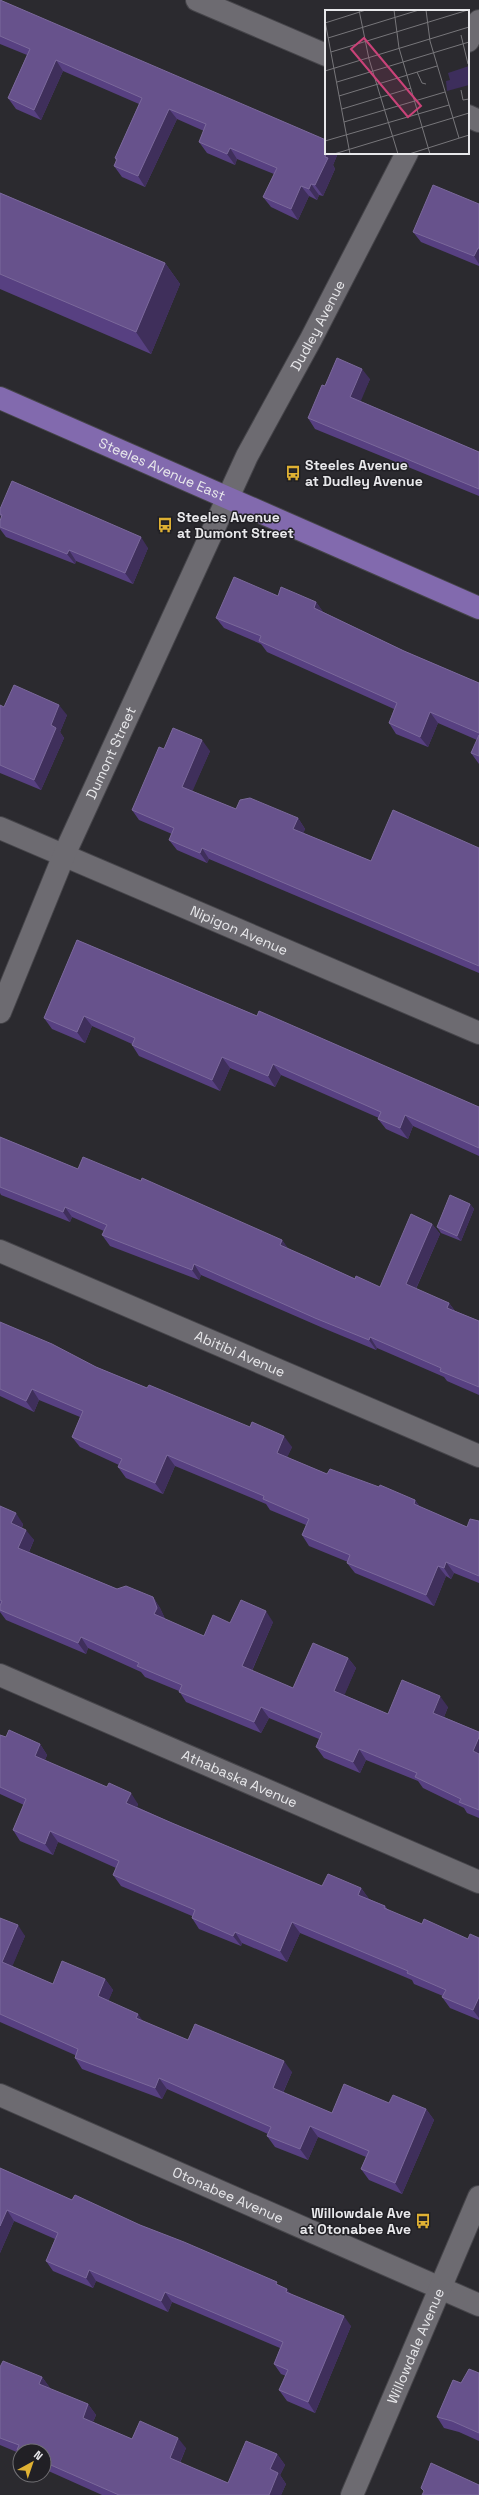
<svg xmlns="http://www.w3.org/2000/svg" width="479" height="2495" viewBox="0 0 479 2495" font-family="'Space Grotesk',sans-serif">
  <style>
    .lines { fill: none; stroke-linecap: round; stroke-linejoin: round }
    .minor-casing { stroke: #46454a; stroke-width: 24 }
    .major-casing { stroke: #46454a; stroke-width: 24 }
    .minor { stroke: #6d6b71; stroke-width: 22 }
    .major { stroke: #826aae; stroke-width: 22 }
    .wall { fill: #574081 }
    .shaded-wall { fill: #3f2f5b }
    .building { fill: #67528c; stroke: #7b699b }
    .labels { text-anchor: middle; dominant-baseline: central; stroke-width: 3; stroke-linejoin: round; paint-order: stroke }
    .street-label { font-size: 14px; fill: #e8e8eb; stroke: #212025 }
    .poi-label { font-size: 14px; font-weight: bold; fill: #e8e8eb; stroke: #212025; text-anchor: start }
    .inset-road { fill: none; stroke: #77767a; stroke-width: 1 }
    .view { fill: #ca4278; fill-opacity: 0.15; stroke: #ca4278; stroke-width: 2 }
    .inset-edge { fill: none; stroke: #e8e8eb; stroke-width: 2 }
  </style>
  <rect width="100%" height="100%" fill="#2b2a2f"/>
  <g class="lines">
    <g class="minor-casing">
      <g id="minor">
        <path d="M197,0L326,55"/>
        <path d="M468,41L479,21"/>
        <path d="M468,116L479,121"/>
        <path id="s1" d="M0,828L479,1033"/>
        <path id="s2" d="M0,1012L64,855L247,456L311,339L407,153"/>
        <path id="s3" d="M0,1251L479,1456"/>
        <path id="s4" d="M0,1675L479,1882"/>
        <path id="s5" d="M0,2095L479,2305"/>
        <path id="s6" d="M352,2495L479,2197"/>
      </g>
    </g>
    <g class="major-casing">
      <g id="major">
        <path id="s7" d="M0,398L479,608"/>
      </g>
    </g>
    <use href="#minor" class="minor"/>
    <use href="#major" class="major"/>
  </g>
  <path class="wall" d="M0,0L338,153L333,165L335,169L323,196L319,195L317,200L309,196L298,220L271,207L263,197L274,174L237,159L235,165L207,153L199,142L204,131L177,119L145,187L122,177L114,166L116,161L115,158L139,104L63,71L41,120L16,109L8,98L27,55L0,44Z
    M0,193L165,263L180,284L151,354L0,289Z
    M479,204V266L421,242L413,232Z
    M370,379L360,401L479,452V496L315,429L308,418L325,386Z
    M0,509L148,548L133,584L76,561L75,564L6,537L0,529V521L1,517L0,515Z
    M278,596L316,602L323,612L404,651L479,683V764L471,753L477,740L438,723L428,747L396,734L389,723L394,709L267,652L261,644L224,628L216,618Z
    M0,705L4,707L67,715L60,732L64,738L41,790L0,773Z
    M164,749L210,751L192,791L236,809L298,818L305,829L303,833L371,861L479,848V973L209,859L207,863L177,850L169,840L172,834L139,820L132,810Z
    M77,940L257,1016L479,1107V1156L413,1126L408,1139L386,1129L378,1119L379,1118L281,1075L275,1087L230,1068L220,1091L139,1056L132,1045V1044L92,1026L85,1043L52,1029L44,1018Z
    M0,1137L78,1169L282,1240L288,1249L307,1257L355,1279L380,1287L432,1224L440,1234L416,1289L449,1303L455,1311L479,1321V1395L447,1381L444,1377L377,1348L376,1350L323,1328L201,1275L199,1280L110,1246L102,1235L104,1231L72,1217L70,1222L1,1195L0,1193Z
    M470,1204L474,1209L461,1241L441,1233L437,1227Z
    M0,1322L96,1367L292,1447L287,1457L327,1474L415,1500L420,1507L467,1527L479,1521V1583L454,1573L451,1579L446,1576L434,1606L355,1573L347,1563L348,1562L309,1546L302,1535L306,1525L270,1510L266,1504L175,1466L163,1494L126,1478L118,1467L119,1465L80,1447L72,1437L80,1417L39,1400L34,1412L0,1396Z
    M0,1506L23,1524L22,1528L34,1540L29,1552L117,1589L153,1597L160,1608L165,1619L204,1636L230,1623L273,1622L252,1671L293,1688L348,1658L356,1668L344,1695L388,1714L448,1707L444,1717L479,1732V1818L467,1813L464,1808L423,1788L418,1781L366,1760L360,1773L324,1758L316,1747L319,1739L269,1718L261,1733L186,1702L179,1691L145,1677L141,1672L88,1648L86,1654L6,1620L0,1612Z
    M0,1735L6,1737L40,1744L47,1755L45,1760L138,1804L137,1807L172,1823L322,1886L361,1888L369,1899L385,1906L388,1910L422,1924L468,1939L479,1938V2020L450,2008L442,1997L443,1996L414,1984L412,1980L300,1933L287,1962L242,1943L241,1946L199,1929L192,1918V1916L121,1886L113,1875L116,1868L58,1842L53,1855L20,1841L13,1830L24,1805L0,1794Z
    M0,1918L25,1936L12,1966L53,1984L105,1979L113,1990L108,2001L143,2021L188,2040L292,2072L283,2093L332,2113L389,2103L426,2109L434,2120L402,2194L369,2180L361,2169L366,2157L318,2137L308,2160L275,2147L267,2136L268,2134L167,2089L162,2099L82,2069L75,2058V2055L0,2022Z
    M0,2168L72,2200L140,2225L280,2286L291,2294L351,2326L315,2413L287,2401L279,2390L286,2376L281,2374L274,2364L280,2348L172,2302L168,2312L96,2281L93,2288L53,2271L46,2261L55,2239L14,2221L0,2253Z
    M0,2367L42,2377L50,2388L49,2389L88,2404L96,2415L93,2422L132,2439L186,2448L180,2463L228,2483L277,2454L285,2465L280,2475L286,2484L281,2495H102L44,2469V2451H20V2455L19,2453L0,2445Z
    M479,2373V2441L459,2432L444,2428L437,2417L461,2383Z"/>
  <path class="shaded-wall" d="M56,60L63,71L41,120L34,110Z
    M169,109L177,119L145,187L138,176Z
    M230,148L237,159L235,165L227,154Z
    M326,153H338L333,165L335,169L323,196L315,185Z
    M311,184L319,195L317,200L309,189Z
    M301,186L309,196L298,220L291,209Z
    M478,248L479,250V264L474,256Z
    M165,263L180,284L151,354L136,332Z
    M362,369L370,379L358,408L350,397Z
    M141,537L148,548L133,584L125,573Z
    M69,550L76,561L75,564L67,554Z
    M316,602L324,613L314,608Z
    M59,705L67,715L60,732L64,738L41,790L34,780L51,725Z
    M430,712L438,723L428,747L420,737Z
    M202,740L210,751L190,797L182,787Z
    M298,818L305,829L301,840L293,829Z
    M202,848L209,859L207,863L200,853Z
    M84,1016L92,1026L85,1043L77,1032Z
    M222,1057L230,1068L220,1091L212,1080Z
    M273,1064L281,1075L275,1087L268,1076Z
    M405,1115L413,1126L408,1139L400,1128Z
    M470,1204L474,1209L461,1241L457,1236Z
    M65,1207L72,1217L70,1222L63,1212Z
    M432,1224L440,1234L413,1295L406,1284Z
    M282,1240L290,1251L280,1245Z
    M194,1264L201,1275L199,1280L192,1270Z
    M449,1303L456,1313L447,1308Z
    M370,1337L377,1348L376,1350L369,1340Z
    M32,1389L39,1400L34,1412L26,1401Z
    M284,1436L292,1447L284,1464L277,1453Z
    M167,1455L175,1466L163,1494L155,1483Z
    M415,1500L423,1511L414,1504Z
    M16,1513L23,1524L19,1534L11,1523Z
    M26,1530L34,1540L26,1558L18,1548Z
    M446,1562L454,1573L451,1579L444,1568Z
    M438,1566L446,1576L434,1606L426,1595Z
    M153,1597L160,1608L165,1618L154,1614Z
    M266,1611L273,1622L249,1677L242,1666Z
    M81,1637L88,1648L86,1654L78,1643Z
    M348,1658L356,1668L342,1701L334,1691Z
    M440,1696L448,1707L441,1724L433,1713Z
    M261,1707L269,1718L261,1733L254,1722Z
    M479,1737V1760L473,1751Z
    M40,1744L47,1755L42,1767L35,1756Z
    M359,1749L366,1760L360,1773L353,1762Z
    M131,1793L138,1804L134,1814L126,1803Z
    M50,1831L58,1842L53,1855L45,1844Z
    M361,1888L369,1899L358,1895Z
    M292,1922L300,1933L287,1962L280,1951Z
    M18,1925L25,1936L10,1972L2,1962Z
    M235,1932L242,1943L241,1946L233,1936Z
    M105,1979L113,1990L106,2007L98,1996Z
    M479,1997V2018L473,2010Z
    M138,2014L146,2025L136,2018Z
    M284,2061L292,2072L280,2099L273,2088Z
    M159,2078L167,2089L162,2099L155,2088Z
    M426,2109L434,2120L402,2194L395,2183Z
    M310,2126L318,2137L308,2160L300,2149Z
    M7,2210L14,2221L0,2253V2226Z
    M89,2270L96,2281L93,2288L86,2278Z
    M287,2289L295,2300L286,2292Z
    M165,2292L172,2302L168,2312L161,2301Z
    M344,2316L351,2326L315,2413L308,2402Z
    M42,2377L50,2388L47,2395L39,2384Z
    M88,2404L96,2415L90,2428L83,2418Z
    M178,2438L186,2448L177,2469L170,2458Z
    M277,2454L285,2465L280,2475L286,2484L281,2495H269L270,2469Z"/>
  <path class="building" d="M0,0L326,140V153L325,157L328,158L315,185L311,184L309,189L301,186L291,209L263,197L277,168L230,148L227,154L199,142L206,124L169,109L138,176L114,166L117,159L115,158L142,98L56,60L34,110L8,98L30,49L0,36Z
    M433,185L479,204V248H478L474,256L413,232Z
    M0,193L165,263L136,332L0,274Z
    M337,358L362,369L350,397L479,452V489L308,418L322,385L325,386Z
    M12,481L141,537L125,573L69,550L67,554L0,527V521L2,515L0,514V509Z
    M234,577L278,596L281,587L316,602L314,608L404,651L479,683V733L430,712L420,737L389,723L397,703L259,641L261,636L216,618Z
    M14,685L59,705L51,725L56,728L34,780L0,765V705L4,707Z
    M173,728L202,740L182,787L236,809L240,800L250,798L298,818L293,829L371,861L393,810L479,848V966L202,848L200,853L169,840L174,828L132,810L159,747L164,749Z
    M479,735V756L471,753Z
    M77,940L257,1016L259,1011L479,1107V1148L405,1115L400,1128L378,1119L381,1112L273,1064L268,1076L222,1057L212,1080L132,1045L135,1038L84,1016L77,1032L44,1018Z
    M0,1137L78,1169L83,1157L141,1181L142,1178L282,1240L280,1245L307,1257L355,1279L356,1276L380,1287L411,1214L432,1224L406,1284L449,1303L447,1308L479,1321V1387L440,1371L441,1368L370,1337L369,1340L315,1318L194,1264L192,1270L102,1235L107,1225L65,1207L63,1212L0,1187Z
    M450,1195L470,1204L457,1236L437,1227Z
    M0,1322L52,1344L96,1367L147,1388L149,1385L250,1427L252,1422L284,1436L277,1453L327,1474L330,1469L379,1487L380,1485L415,1500L414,1504L467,1527L470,1519L479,1521V1576L446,1562L444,1568L438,1566L426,1595L347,1563L350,1555L302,1535L309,1519L263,1499L264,1496L167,1455L155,1483L118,1467L122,1459L72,1437L83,1411L32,1389L26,1401L0,1389Z
    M0,1506L16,1513L11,1523L26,1530L18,1548L117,1589L126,1586L153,1597L157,1608L154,1614L204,1636L213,1615L230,1623L241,1600L266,1611L242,1666L293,1688L313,1643L348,1658L334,1691L388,1714L402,1680L440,1696L433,1713L479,1732V1737L473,1751L479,1754V1810L459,1802L461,1799L415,1777L417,1773L359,1749L353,1762L316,1747L322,1733L261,1707L254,1722L179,1692L182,1685L137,1666L139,1663L81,1637L78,1643L0,1610V1606L2,1601L0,1600Z
    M9,1730L40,1744L35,1756L107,1787L109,1783L131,1793L126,1803L172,1823L322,1886L328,1874L361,1888L358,1895L385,1906L384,1908L422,1924L424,1919L468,1939L470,1934L479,1938V1997L473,2010L442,1997L446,1990L407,1973L408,1971L292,1922L280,1951L235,1932L233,1936L192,1918L195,1910L113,1875L119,1861L50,1831L45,1844L13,1830L26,1799L0,1787V1735L6,1737Z
    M0,1918L18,1925L2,1962L53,1984L62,1961L105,1979L98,1996L138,2014L136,2018L188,2040L195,2024L284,2061L273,2088L332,2113L344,2084L389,2103L393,2095L426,2109L395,2183L361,2169L369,2151L310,2126L300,2149L267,2136L271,2127L159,2078L155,2088L75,2058L78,2049L0,2014Z
    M0,2168L72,2200L75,2195L140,2225L184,2242L277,2282L276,2284L287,2289L286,2292L344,2316L308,2402L279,2390L288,2370L274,2364L283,2342L165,2292L161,2301L89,2270L86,2278L46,2261L58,2233L7,2210L0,2226Z
    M3,2361L42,2377L39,2384L88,2404L83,2418L132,2439L140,2421L178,2438L170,2458L228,2483L246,2441L277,2454L270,2469L278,2473L269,2495H119L44,2462V2451H20L17,2450L19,2445L0,2438V2367Z
    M469,2369L479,2373V2433L452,2421L437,2417L453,2380L461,2383Z
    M431,2463L479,2485V2495H422L424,2491L421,2488Z"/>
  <defs>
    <g id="bus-bare" transform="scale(1.2)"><path d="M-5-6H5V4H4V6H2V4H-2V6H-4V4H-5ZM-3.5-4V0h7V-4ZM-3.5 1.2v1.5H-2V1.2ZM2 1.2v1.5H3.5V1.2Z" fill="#dfb133" stroke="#212025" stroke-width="2.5" paint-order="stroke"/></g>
  </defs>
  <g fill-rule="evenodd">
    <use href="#bus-bare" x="293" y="473"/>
    <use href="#bus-bare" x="165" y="525"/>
    <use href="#bus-bare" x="423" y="2221"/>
  </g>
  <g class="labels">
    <g class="street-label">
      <text stroke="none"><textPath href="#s2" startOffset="757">Dudley Avenue</textPath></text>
      <text stroke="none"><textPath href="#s7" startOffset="177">Steeles Avenue East</textPath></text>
      <text stroke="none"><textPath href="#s2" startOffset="282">Dumont Street</textPath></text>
      <text stroke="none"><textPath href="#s1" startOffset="260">Nipigon Avenue</textPath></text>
      <text stroke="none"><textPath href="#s3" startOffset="261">Abitibi Avenue</textPath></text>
      <text stroke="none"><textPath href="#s4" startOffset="261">Athabaska Avenue</textPath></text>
      <text stroke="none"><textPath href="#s5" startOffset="249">Otonabee Avenue</textPath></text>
      <text stroke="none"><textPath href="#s6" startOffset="162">Willowdale Avenue</textPath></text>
    </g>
    <g class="poi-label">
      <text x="305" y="465">Steeles Avenue<tspan x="305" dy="16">at Dudley Avenue</tspan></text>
      <text x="177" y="517">Steeles Avenue<tspan x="177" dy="16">at Dumont Street</tspan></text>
      <text x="411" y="2213" text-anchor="end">Willowdale Ave<tspan x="411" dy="16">at Otonabee Ave</tspan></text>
    </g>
  </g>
  <g transform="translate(325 10)">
    <rect width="144" height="144" fill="#2b2a2f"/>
    <path d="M144,56V75L122,81L121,71L125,70L123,63Z" fill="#3d2e5c"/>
    <path class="inset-road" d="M34,0L44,49L73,144M69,0L74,38L105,144M101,0L105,31L134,128M0,11L25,144M0,13L41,0M136,25L143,54M3,28L94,0M6,42L143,0M0,61L144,17M92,62L97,73L101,74M12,72L144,32M136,80L138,90L144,89M14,86L112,56M17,99L86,78M19,112L120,82M0,131L124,95M9,144L144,103M84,144L144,125"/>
    <path class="view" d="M39,28L96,96L83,107L26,39Z"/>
    <rect width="144" height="144" class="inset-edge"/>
  </g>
  <g transform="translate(32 2463) rotate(40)"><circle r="19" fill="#212025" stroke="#717074"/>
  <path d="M0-3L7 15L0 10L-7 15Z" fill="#dfb133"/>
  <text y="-6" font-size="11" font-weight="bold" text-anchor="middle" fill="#e8e8eb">N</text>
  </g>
</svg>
